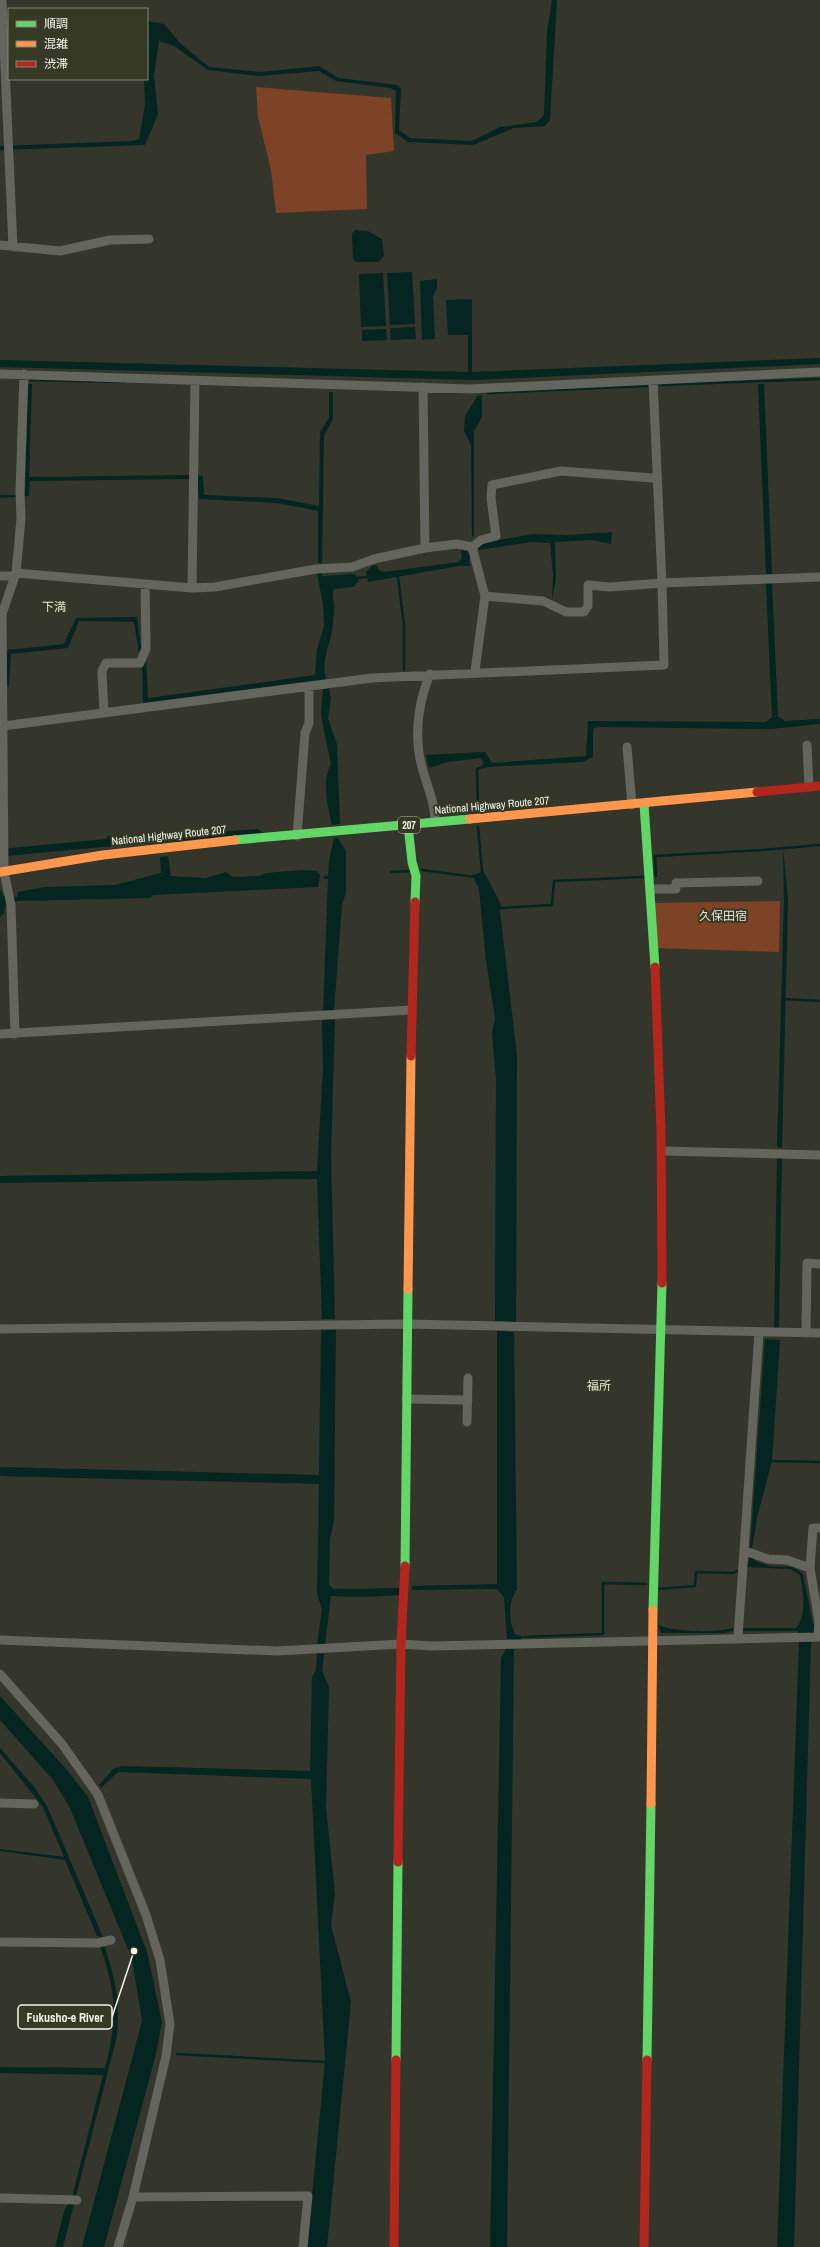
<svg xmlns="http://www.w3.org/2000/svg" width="820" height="2247" viewBox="0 0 820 2247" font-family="'Archivo Narrow','Noto Sans JP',sans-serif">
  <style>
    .green { fill: #7e4226 }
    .water { fill: #052520 }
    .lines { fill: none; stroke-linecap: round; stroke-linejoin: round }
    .stream { stroke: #052520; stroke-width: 2.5 }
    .street { stroke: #64655d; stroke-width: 9 }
    .fast { stroke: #63d668; stroke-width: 9 }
    .slow { stroke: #ff974d; stroke-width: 9 }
    .jam { stroke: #b3261e; stroke-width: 9 }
    .labels { text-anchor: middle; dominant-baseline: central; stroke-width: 4; stroke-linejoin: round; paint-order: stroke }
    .shield { fill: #373927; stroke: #bbbdb0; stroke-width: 1 }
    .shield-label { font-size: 10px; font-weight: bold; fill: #f4f6eb }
    .street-label { font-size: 11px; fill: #f4f6eb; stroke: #373927 }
    .neighbourhood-label { font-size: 12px; fill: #e2e5cf; stroke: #373927 }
    .leader { fill: none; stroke: #f4f6eb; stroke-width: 1.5 }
    .callout-dot { fill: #f4f6eb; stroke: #373927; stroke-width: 1.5 }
    .callout { fill: #373927; stroke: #f4f6eb; stroke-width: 1.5 }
    .callout-label { font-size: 12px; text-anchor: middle; font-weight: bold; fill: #f4f6eb }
  </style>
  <rect width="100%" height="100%" fill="#34352b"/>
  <path class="green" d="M256,87L391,98L394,151L366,155L367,209L276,213L271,170L258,117Z
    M780,901L779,952L651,948L647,903Z"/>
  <path class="water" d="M552,0H557L550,120L545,126L514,128L473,145L408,142L395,133L396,91L390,88L336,81L319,71L258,76L208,70L174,46L159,41L154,75L158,114L145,145L0,150V146L132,141L139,139L145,105L144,79H147V21L164,24L180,43L209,67L262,72L319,66L339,78L397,85L401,89L399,130L410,138L472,141L500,127L537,122L544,115L547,32Z
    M355,230L368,231L382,239L384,256L379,262H356L353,260L352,234Z
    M412,272L415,324L390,325L387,273Z
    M383,273L386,326L361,327L359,274Z
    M437,279V288L433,296L435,339L422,340L420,281Z
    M472,299V372L820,358V364L474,380L0,367V360L468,372V335H448L446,300Z
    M415,327L416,339L391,340L390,328Z
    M386,329L387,340L362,341V330Z
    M28,384H32L29,477L190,475V479L30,481L29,496L0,498V495H15L25,493Z
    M758,384H764L772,574H766Z
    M329,392H333V419L324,436L322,563H318V511L277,503L199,499L197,475L203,476L204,495L277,498L319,506L320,432L329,418Z
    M478,395L482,396V417L474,431V536L472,537L471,445L464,431L465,416Z
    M612,532L611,544L592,540L555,542L556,579L552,600L553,575L550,543L532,542L479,550L478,548L482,543L533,534L567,535Z
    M461,550H467L471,557L469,560L470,566H459L368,582L366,572L372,566L376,565L380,571L385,572L459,562L462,558Z
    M322,573L323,576L355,574L359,581L353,587L334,589C331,596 335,603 334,611C333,619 333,628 331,636C327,651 322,663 326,679L143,703L142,666L146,660L148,698L315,675L317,649L324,626L323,604L317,574Z
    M766,583H772L778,716L785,721L820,719V724L771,729L597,727L593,729V757L583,762L488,767L477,770L476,768L482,766L484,762L480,758L448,762L429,768L426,755L485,752L492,763L586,756L588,721L766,722L772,717Z
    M137,617L141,647L139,653L134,622L79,621L68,648L11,654L9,686L6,687L7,650L64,644L76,618Z
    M329,687L331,699L328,718L337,744L340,824L332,825C328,807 321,781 331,765L321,715L323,689Z
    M258,829L263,833C175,842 87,847 0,857V849L106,839L108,836L126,835L131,837Z
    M334,838H338L346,851V893L342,904L334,1011H323L328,879H324V876H328L329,860Z
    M783,847L788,901L782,1148L777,1147L784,901Z
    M168,856L171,876L206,878L226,872L233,877L259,876L266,873L302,870L317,871L320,875L318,887L153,895L150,898L18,901L6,903L4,913L0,917V889L3,896L17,897L18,892L45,887L115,885L161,873L160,857Z
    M482,868L502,907L500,911L517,1056L516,1322L495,1321L496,1080L492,1033L495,1018L486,961L479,889L472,875L480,873Z
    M322,1019L335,1020L331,1155L335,1319H322L317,1179L0,1183V1176L317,1171L323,1069Z
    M777,1157H782L779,1328H774Z
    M336,1328L334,1521L330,1539L329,1585L334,1589L401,1588L400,1595L365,1597L331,1596L325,1645L317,1644L322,1609L317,1594L319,1484L0,1476V1467L319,1475L321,1329Z
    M497,1331L514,1332L517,1589C508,1603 508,1619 515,1634L525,1637L519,1640L507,1639L504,1597L497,1589L412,1590V1586L497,1584Z
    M765,1339L780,1340L772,1461L757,1518L752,1549H750Z
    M750,1555L755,1561L771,1566L793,1567L803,1574L813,1624L815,1626V1631L811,1634H800L797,1631H740V1628H796C807,1615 803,1590 800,1575L790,1569L747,1567Z
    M658,1625C676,1632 715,1633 733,1628V1631L724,1633H661Z
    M799,1642H811L794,2247H777Z
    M506,1649H514L507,2247H490L501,1658Z
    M317,1653L324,1654L322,1671L329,1687L326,1808L335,1893L331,1925L351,2002L327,2247H307L325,2062L311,1779L118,1772L101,1788L99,1785L113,1769L123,1766L310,1771L312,1677L316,1670Z
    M0,1696L67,1770L88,1797L147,1952L162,2022L156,2054L104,2247H82L142,2021L132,1959L70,1808L54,1781L0,1720Z
    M0,1748L35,1788L47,1806L103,1937L97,1936L65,1860L0,1851V1849L64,1857L43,1807L0,1753Z
    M104,1945C116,1981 120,1998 117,2036L63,2247H55L65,2208L71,2201L103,2075L0,2073V2067L105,2068C118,2015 117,1997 100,1946Z"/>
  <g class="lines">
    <path class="stream" d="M30,380L124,382
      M660,385L820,379
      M488,393L647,386
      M398,577L404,625V670
      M357,578L367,577
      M477,770L478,809
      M478,827L482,871
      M422,870L475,877
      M391,872L409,871
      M656,876L655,856L761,850L820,845
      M500,908L552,905L554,881L644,877
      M784,999L820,1001
      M772,1461L820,1462
      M657,1589L695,1586L696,1572L733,1573L739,1570
      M525,1637L603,1634V1583L646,1584
      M177,2054L325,2062"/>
    <path class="street" d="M2,0L13,247
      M0,245L60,251L110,240L149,239
      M0,374L470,389L820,372
      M423,387L425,548
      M472,547L481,540L496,536L491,498L492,485L561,471L653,478L657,475
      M472,547L485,596L475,671
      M16,573L192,588L215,587L316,569L352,567L374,559L425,548L457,544L472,547
      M0,576H11L14,579
      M192,588L195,380
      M485,596L543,601L566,612H584L588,606V585L610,587L662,583L820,577
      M430,674C420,698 415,727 419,753C422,777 435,797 435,822
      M104,713L102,671L106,663H140L146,649L145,584
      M3,726L372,678L664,665L662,583L653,380
      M807,745L809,787
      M627,747L632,805
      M297,836L305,733L309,723V687
      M651,889H676V883L758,881
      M0,1034L411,1010
      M15,1034L11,905L4,872L2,614L16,573L21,519L20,491L24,374
      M663,1151L820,1155
      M0,1329L407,1324L820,1333
      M806,1333L807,1263L820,1264
      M406,1399L468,1400
      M467,1422L468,1378
      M745,1551L768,1559L787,1560L810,1568
      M818,1636L819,1622L810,1568L813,1528H820
      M738,1637L759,1332
      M0,1640L277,1651L401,1644L432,1646L820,1637
      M0,1674L62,1744L98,1795L146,1915L160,1960L170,2024L166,2056L133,2197L118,2247
      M0,1803L34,1804
      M0,1942L98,1943L111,1940
      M133,2197L308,2196L303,2247
      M0,2198L77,2200"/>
    <path class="fast" d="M644,804L655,967
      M408,825L412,862L416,876L415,902
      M235,840L470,819
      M405,1566L408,1289
      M653,1610L662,1283
      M396,2060L398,1862
      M647,2060L651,1804"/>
    <path class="slow" d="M470,819L757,792
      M0,872L103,855L235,840
      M408,1289L411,1056
      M651,1804L653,1610"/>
    <path class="jam" d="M757,792L820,786
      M655,967L661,1131L662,1283
      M411,1056L415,902
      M398,1862L401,1644L405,1566
      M394,2247L396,2060
      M644,2247L647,2060"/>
  </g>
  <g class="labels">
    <rect class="shield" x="398" y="817" width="22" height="16" rx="3"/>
    <g class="shield-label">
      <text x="409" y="825">207</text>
    </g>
    <g class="street-label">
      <text transform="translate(492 805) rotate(-5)">National Highway Route 207</text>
      <text transform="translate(169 835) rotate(-6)">National Highway Route 207</text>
    </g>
    <g class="neighbourhood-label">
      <text x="54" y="607">下満</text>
      <text x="723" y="916">久保田宿</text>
      <text x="599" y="1386">福所</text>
    </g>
  </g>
  <path class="leader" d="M134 1951L112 2017"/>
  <circle class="callout-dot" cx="134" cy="1951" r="4"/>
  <rect class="callout" x="18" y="2005" width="94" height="24" rx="4"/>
  <g class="callout-label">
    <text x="65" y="2022">Fukusho-e River</text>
  </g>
  <rect x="8" y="8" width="140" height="72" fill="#373927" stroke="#838575"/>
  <rect x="16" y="21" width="20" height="6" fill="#63d668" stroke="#838575"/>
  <text x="44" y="28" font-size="12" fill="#f4f6eb">順調</text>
  <rect x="16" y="41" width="20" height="6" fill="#ff974d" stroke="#838575"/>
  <text x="44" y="48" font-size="12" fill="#f4f6eb">混雑</text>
  <rect x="16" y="61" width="20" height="6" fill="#b3261e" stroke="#838575"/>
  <text x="44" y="68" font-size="12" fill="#f4f6eb">渋滞</text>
</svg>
